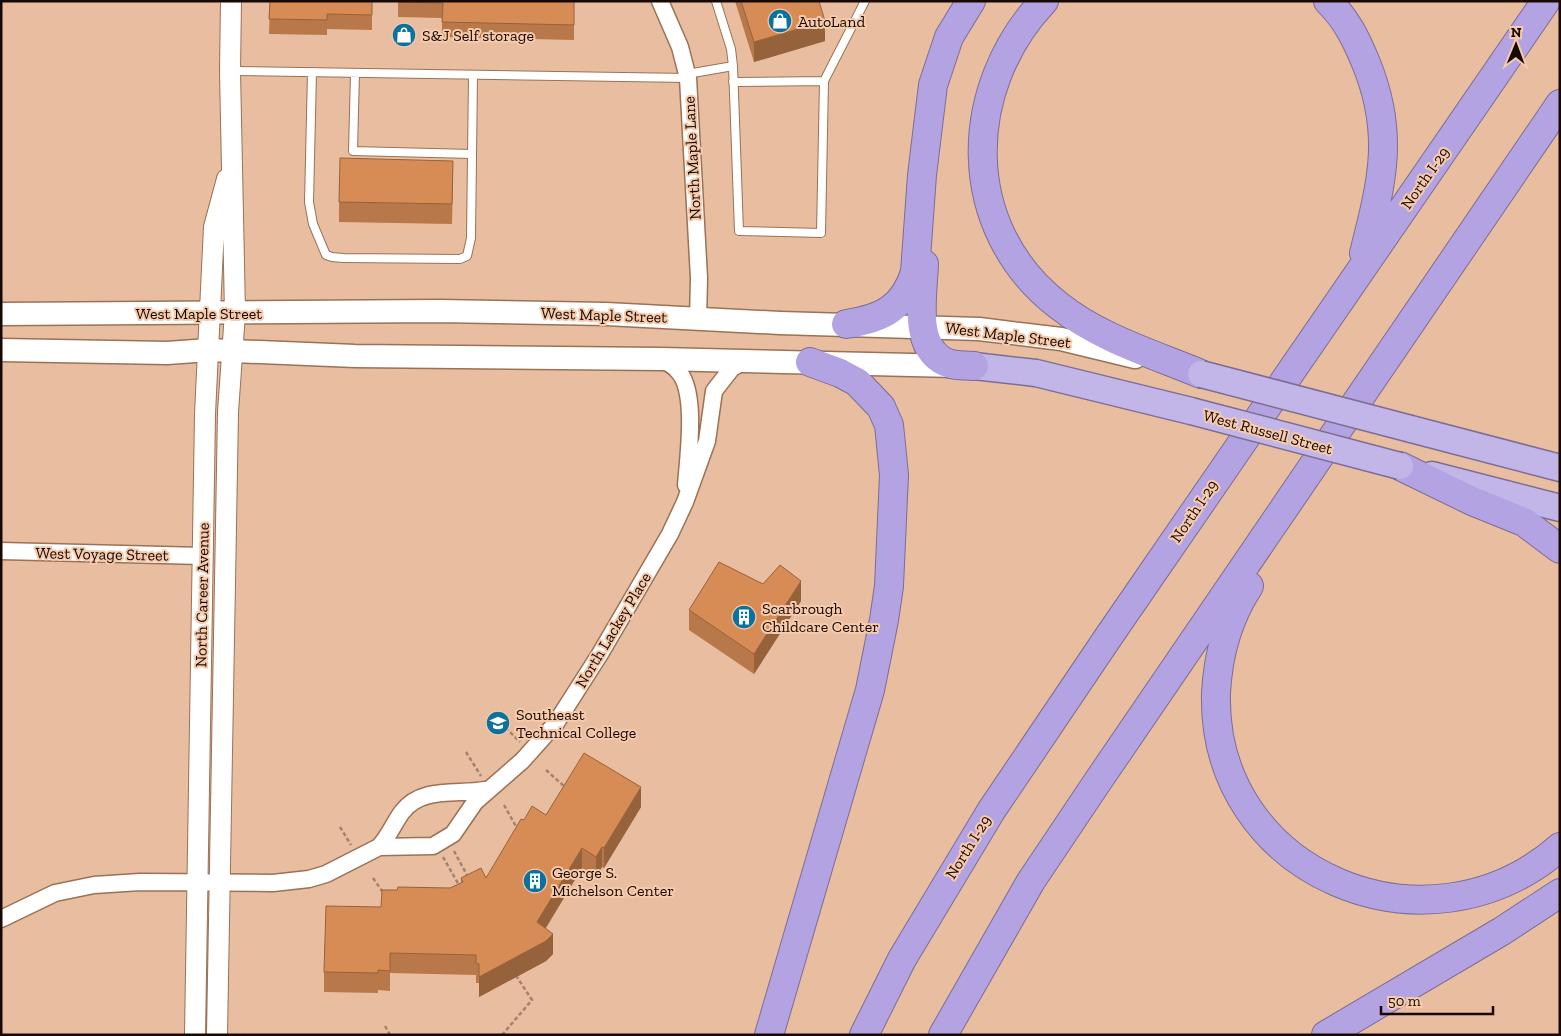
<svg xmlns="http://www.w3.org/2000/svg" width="1561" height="1036" viewBox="0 0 1561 1036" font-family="'Zilla Slab',serif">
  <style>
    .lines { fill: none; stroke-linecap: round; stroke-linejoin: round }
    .service-casing { stroke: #9a7256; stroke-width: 10 }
    .minor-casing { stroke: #9a7256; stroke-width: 19 }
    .tertiary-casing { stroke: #9a7256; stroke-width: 22 }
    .secondary-casing { stroke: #9a7256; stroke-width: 25 }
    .trunk-casing { stroke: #7c6d94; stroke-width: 29 }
    .motorway-casing { stroke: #7c6d94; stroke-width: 30 }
    .path { stroke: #a5826c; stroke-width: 2.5; stroke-dasharray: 4 2.5; stroke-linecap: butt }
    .service { stroke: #fff; stroke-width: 8 }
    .minor { stroke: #fff; stroke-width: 16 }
    .tertiary { stroke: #fff; stroke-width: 20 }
    .secondary { stroke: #fff; stroke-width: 22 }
    .trunk { stroke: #c2b6e8; stroke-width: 26 }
    .motorway { stroke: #b3a3e2; stroke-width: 28 }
    .trunk-bridge-casing { stroke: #7c6d94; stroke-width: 29; stroke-linecap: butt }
    .trunk-bridge { stroke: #c2b6e8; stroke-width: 26 }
    .wall { fill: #b97849 }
    .shaded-wall { fill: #96623c }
    .building { fill: #d78c55; stroke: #96623c }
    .labels { text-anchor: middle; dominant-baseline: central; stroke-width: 4; stroke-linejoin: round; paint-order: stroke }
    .poi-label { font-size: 16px; fill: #170902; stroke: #f6caac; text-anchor: start }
    .street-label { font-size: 16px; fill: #170902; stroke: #f6caac }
  </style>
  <rect width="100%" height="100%" fill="#e9bd9f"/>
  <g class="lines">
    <g class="service-casing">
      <path id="service" d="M733,66L739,231L821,233L824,81L865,1
        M232,71L688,78
        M312,72L309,202L313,224L326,255L332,257L343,258L460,259L467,256L471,238L473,75
        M355,73L353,151L472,154
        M687,74L733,66L731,49L716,1
        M733,82L824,81"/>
    </g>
    <g class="minor-casing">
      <path id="minor" d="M660,1L680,47L688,78L699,278L698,320
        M661,359C666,362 673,365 677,370C698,389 688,458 686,485
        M1,551L203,556
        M379,847C389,836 394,823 402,812C422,786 457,795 485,790
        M1,919L55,893L94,885L140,882L273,883L309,879L326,874L379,847L433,846L453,834L475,802L522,761L556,723L600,654L670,534L685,502L707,441L714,391L732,368L745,361"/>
    </g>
    <g class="tertiary-casing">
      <path id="tertiary" d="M195,1035L205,414L214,227L227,179
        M217,1035L228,412L235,313L230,71L231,1"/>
    </g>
    <g class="secondary-casing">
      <path id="secondary" d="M1,314L439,311L606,314L780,323L979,329L1061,339L1135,357
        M1,350L167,353L209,350L355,356L661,359L955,366"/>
    </g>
    <g class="trunk-casing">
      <path id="trunk" d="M974,366L1036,373L1191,411
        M1411,429L1560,468
        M1432,475L1560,508"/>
    </g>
    <g class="motorway-casing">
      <path id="motorway" d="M1044,1C961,89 959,228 1058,305C1099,338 1153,354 1201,374
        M1328,1C1347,20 1356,39 1366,63C1395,134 1382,182 1364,253
        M924,264C923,295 911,353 951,364C958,366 966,365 974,366
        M846,324C882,319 904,308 915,272L922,175L933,85L949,37L971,1
        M1400,466L1472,501L1524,522L1560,549
        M1249,586C1228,618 1218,655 1216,693C1211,874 1427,964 1560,847
        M769,1035L870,690L884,620L889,586L894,475L889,425L881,407L857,382L840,373L810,362
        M864,1035L902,959L991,811L1109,636L1546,1
        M943,1035L1031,881L1098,781L1560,104
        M1326,1035L1502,931L1560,893"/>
    </g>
    <path class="path" d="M501,723L520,742
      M466,752L481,776
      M546,770L565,787
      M504,805L518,830
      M340,827L351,845
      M454,851L468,877
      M443,857L459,885
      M373,878L382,891
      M385,1026L390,1035
      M502,1035L532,1000L517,977"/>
    <use href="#service" class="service"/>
    <use href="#minor" class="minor"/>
    <use href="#tertiary" class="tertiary"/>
    <use href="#secondary" class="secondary"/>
    <use href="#trunk" class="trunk"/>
    <use href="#motorway" class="motorway"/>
    <g class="trunk-bridge-casing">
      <path id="trunk-bridge" d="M1201,374L1411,429
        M1191,411L1400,466"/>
    </g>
    <use href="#trunk-bridge" class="trunk-bridge"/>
  </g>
  <path class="wall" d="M270,1H372V30L327,29V35L269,34Z
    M398,1H574V40L442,37V18L398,17Z
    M735,1H819L825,41L754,62Z
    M453,181L452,224L339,222V202Z
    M763,584L801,601L754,674L689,630V610Z
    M641,807L604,868L602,867L596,877L582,868L546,928L553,954L546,961L479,997V983H476V975L390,973V991L378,990V993L324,992V972L381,907L397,890L450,888L461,883V878H486L524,820L546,815Z"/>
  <path class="shaded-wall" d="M825,21V41L754,62V42Z
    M801,581V601L754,674V654Z
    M641,787V807L604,868V848Z
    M602,847V867L596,877V857Z
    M582,848V868L537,942V922Z
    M553,934V954L546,961L479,997V977Z"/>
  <path class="building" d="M270,1H372V15L327,14V20L269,19Z
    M398,1H574V25L442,22L443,3L398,2Z
    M741,1H819L825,21L754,42Z
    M340,158L453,161L452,204L339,202Z
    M719,562L763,584L780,565L801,581L754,654L689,610Z
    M584,753L641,787L604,848L602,847L596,857L582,848L537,922L553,934L546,941L479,977V964L476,963V955L390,953V971L378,970V973L324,972L326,906L381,907L382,890H397L398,887L450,888L463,882L461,878L481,868L486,878L521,819L524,820L532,806L546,815Z"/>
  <defs>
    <g id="shop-disc" transform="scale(1.25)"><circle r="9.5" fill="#0d719e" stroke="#f6caac"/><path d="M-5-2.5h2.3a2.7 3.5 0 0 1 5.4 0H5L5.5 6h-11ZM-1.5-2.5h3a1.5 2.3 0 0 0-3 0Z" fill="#fff"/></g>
    <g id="building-disc" transform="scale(1.25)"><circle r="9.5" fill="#0d719e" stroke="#f6caac"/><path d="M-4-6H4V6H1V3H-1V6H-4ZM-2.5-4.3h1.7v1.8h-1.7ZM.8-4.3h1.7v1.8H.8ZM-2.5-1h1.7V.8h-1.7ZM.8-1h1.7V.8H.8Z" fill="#fff"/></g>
    <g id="university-disc" transform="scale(1.25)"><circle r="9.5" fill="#0d719e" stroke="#f6caac"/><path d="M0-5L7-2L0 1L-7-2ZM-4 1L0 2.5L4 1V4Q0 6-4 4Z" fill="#fff"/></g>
  </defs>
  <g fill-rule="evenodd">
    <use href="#shop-disc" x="780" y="21"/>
    <use href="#shop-disc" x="404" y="35"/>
    <use href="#building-disc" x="744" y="617"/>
    <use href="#university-disc" x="498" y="723"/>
    <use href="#building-disc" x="535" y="881"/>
  </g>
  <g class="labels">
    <g class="poi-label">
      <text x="798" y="21">AutoLand</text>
      <text x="422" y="35">S&amp;J Self storage</text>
      <text x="762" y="608">Scarbrough<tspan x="762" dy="18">Childcare Center</tspan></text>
      <text x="516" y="714">Southeast<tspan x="516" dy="18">Technical College</tspan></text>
      <text x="552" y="872">George S.<tspan x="552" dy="18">Michelson Center</tspan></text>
    </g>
    <g class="street-label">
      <text transform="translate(692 158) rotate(-93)">North Maple Lane</text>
      <text transform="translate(1425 178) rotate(-55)">North I-29</text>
      <text x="199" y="313">West Maple Street</text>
      <text transform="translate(604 315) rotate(2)">West Maple Street</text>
      <text transform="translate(1008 335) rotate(7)">West Maple Street</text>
      <text transform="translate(1268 432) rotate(15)">West Russell Street</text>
      <text transform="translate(1194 511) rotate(-56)">North I-29</text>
      <text transform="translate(102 554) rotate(1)">West Voyage Street</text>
      <text transform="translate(202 595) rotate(-89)">North Career Avenue</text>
      <text transform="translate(613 630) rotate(-59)">North Lackey Place</text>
      <text transform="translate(968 847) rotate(-58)">North I-29</text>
    </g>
  </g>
  <rect width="1561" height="1036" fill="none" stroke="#170902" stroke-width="5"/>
  <g transform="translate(1516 45) rotate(1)" stroke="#f6caac" stroke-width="4" paint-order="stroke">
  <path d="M0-4L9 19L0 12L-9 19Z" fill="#170902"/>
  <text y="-8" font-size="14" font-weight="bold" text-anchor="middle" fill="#170902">N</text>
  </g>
  <path d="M1381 1006v8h112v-8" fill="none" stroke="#170902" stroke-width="2.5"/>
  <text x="1388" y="1006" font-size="15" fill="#170902" stroke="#f6caac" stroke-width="4" paint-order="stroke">50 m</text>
</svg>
